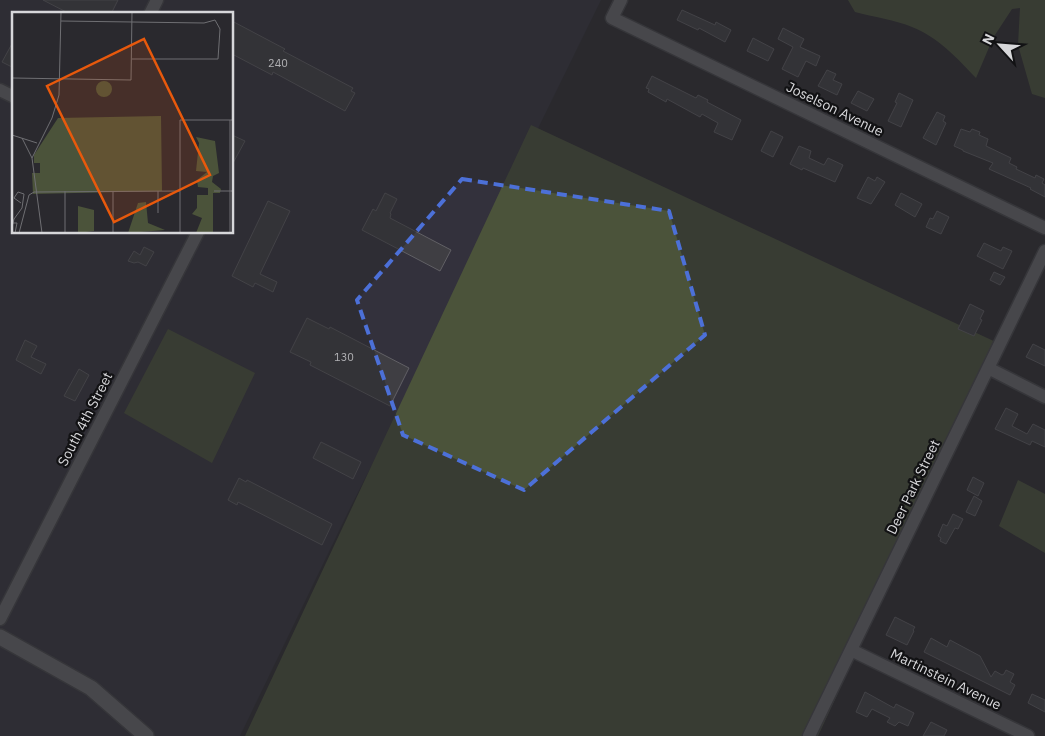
<svg xmlns="http://www.w3.org/2000/svg" width="1045" height="736" viewBox="0 0 1045 736" font-family="'IBM Plex Sans',sans-serif">
  <style>
    .built { fill: #33313c; fill-rule: evenodd }
    .green { fill: #4b533a }
    .building { fill: #3f3e43; stroke: #616065 }
    .lines { fill: none; stroke-linecap: round; stroke-linejoin: round }
    .street-casing { stroke: #454549; stroke-width: 15 }
    .secondary-casing { stroke: #454549; stroke-width: 18 }
    .street { stroke: #6c6b70; stroke-width: 12 }
    .secondary { stroke: #6c6b70; stroke-width: 15 }
    .marked { fill: none; stroke: #4c70d8; stroke-width: 4; stroke-dasharray: 10 6; stroke-linejoin: round }
    .labels { text-anchor: middle; dominant-baseline: central; stroke-width: 4.5; stroke-linejoin: round; paint-order: stroke }
    .number-label { font-size: 11px; fill: #b1b1b4 }
    .street-label { font-size: 14px; fill: #d7d7da; stroke: #121214 }
    .inset-road { fill: none; stroke: #6f6f73; stroke-width: 1 }
    .view { fill: #e8590c; fill-opacity: 0.15; stroke: #e8590c; stroke-width: 2.5 }
    .inset-edge { fill: none; stroke: #d7d7da; stroke-width: 2.5 }
  </style>
  <rect width="100%" height="100%" fill="#2a292e"/>
  <path class="built" d="M0,0H601L391,428L351,506L240,736H0ZM14,14H232V232H14Z"/>
  <path class="green" d="M848,0H1045V98L1032,94L1018,45L1020,8L1012,9L993,38L976,78C957,58 938,37 912,27C896,20 873,17 855,12Z
    M531,125L1000,344L818,736H245Z
    M168,329L255,373L212,463L124,413Z
    M1018,480L1045,494V553L999,526Z"/>
  <path class="building" d="M43,0H118L111,14H70Z
    M682,10L715,25L716,22L731,30L725,42L699,28L698,30L677,20Z
    M232,21L285,49L283,51L353,88L351,91L355,93L345,111L273,72L272,75L232,54Z
    M783,28L804,39L800,47L820,56L816,66L806,61L798,77L782,69L793,47L778,39Z
    M753,38L774,49L768,61L747,51Z
    M14,40V68L2,62Z
    M827,70L836,74L833,80L842,84L837,95L818,86Z
    M652,76L696,98L698,95L708,100L707,102L741,120L732,140L714,132L718,123L702,114L700,117L667,99L666,102L648,92L649,89L646,88Z
    M858,91L874,99L867,111L851,103Z
    M899,93L913,100L901,127L888,121L897,103L895,102Z
    M937,112L945,116L943,121L946,123L936,145L923,138Z
    M961,129L970,132L972,129L980,132L979,135L988,139L986,146L1011,158L1009,163L1017,167L1016,169L1035,178L1036,175L1044,179L1042,183L1045,185V197L1030,189L1031,188L989,169L993,163L963,151V150L954,146Z
    M771,131L783,137L773,157L761,151Z
    M232,135L245,141L232,165Z
    M799,146L811,151L809,158L824,165L828,158L843,165L835,182L803,168L802,170L790,164Z
    M868,177L875,181L877,177L885,182L871,204L857,198Z
    M385,193L397,199L390,213L391,214L390,218L451,250L440,271L362,230L373,209L376,211Z
    M901,193L922,204L915,217L895,205Z
    M268,201L290,211L260,274L277,282L273,292L255,283L253,287L232,276Z
    M937,211L949,217L941,234L926,227L930,218L933,219Z
    M984,243L1001,251L1003,247L1012,251L1003,269L977,256Z
    M144,247L154,252L146,266L138,262L134,263L128,261L134,251L140,255Z
    M994,272L1005,277L1000,285L990,280Z
    M970,304L984,311L980,319L982,320L974,336L958,329Z
    M307,318L329,329L330,327L409,368L390,406L310,365L311,362L290,352Z
    M25,340L37,346L31,357L46,364L41,374L16,360Z
    M1033,344L1045,350V366L1026,357Z
    M79,369L89,375L75,401L64,396Z
    M1006,408L1018,414L1012,426L1027,434L1033,424L1045,430V447L1032,441L1030,445L995,429Z
    M321,442L361,462L353,479L313,458Z
    M973,477L984,483L978,496L967,490Z
    M239,478L246,482L247,480L332,524L322,545L238,502L237,505L228,500Z
    M974,496L982,501L975,516L966,512Z
    M953,514L963,519L958,529L955,528L946,544L940,541L941,538L938,536L943,524L947,526Z
    M895,617L915,627L913,630L914,631L907,645L886,635Z
    M931,638L947,647L950,640L980,656L991,677L995,671L1002,675L1004,674L1006,670L1014,674L1010,682L1015,685L1010,695L924,652Z
    M865,692L894,708L896,704L914,713L908,726L899,722L895,726L887,722L890,718L872,709L867,717L856,712Z
    M1032,694L1045,700V712L1028,703Z
    M931,722L947,730L944,736H923Z"/>
  <g class="lines">
    <g class="street-casing">
      <path id="street" d="M621,0L612,18L1045,228
        M150,14L157,0
        M0,90L14,97
        M988,368L1045,397
        M0,619L198,232
        M851,650L1028,736
        M809,736L1045,251"/>
    </g>
    <g class="secondary-casing">
      <path id="secondary" d="M0,637L91,688L146,736"/>
    </g>
    <use href="#street" class="street"/>
    <use href="#secondary" class="secondary"/>
  </g>
  <path d="M0 0H1045V736H0ZM462,179L669,211L705,335L524,490L403,435L357,300Z" fill="#2a292e" fill-opacity=".55" fill-rule="evenodd"/>
  <path class="marked" d="M462,179L669,211L705,335L524,490L403,435L357,300Z"/>
  <g class="labels">
    <g class="number-label">
      <text x="278" y="63">240</text>
      <text x="344" y="357">130</text>
    </g>
    <g class="street-label">
      <text transform="translate(835 109) rotate(26)">Joselson Avenue</text>
      <text transform="translate(85 419) rotate(-63)">South 4th Street</text>
      <text transform="translate(913 487) rotate(-64)">Deer Park Street</text>
      <text transform="translate(946 679) rotate(26)">Martinstein Avenue</text>
    </g>
  </g>
  <g transform="translate(12 12)">
    <rect width="221" height="221" fill="#2a292e"/>
    <path d="M84 77a8 8 0 1 1 16 0a8 8 0 1 1-16 0ZM149,104L150,179L21,182L20,161H28V151H22V143L46,106ZM184,125L203,129L207,161L201,164L200,170L209,177L208,181H201V221H184L190,206L180,202L185,196V183H196V176L186,175L185,168L195,160L184,159L187,131ZM134,190L136,211L153,218L116,221L126,191ZM66,194L82,198V219L66,221Z" fill="#4b533a"/>
    <path class="inset-road" d="M49,9L192,11L203,8M120,47H206L208,17L203,8M1,66L119,68L120,0M218,108V221M0,123L25,131M10,126L20,146M101,179V221M202,179H222M146,201V179M0,211H5L3,221M0,215L2,207L10,196L12,182L6,180L2,186L9,191M7,221L17,183L22,180L168,179M30,221L20,146L40,106L47,83L49,0M53,221V179M168,221V108H222"/>
    <path class="view" d="M132,27L198,163L102,210L35,74Z"/>
    <rect width="221" height="221" class="inset-edge"/>
  </g>
  <g transform="translate(1000 45) rotate(296)" stroke="#121214" stroke-width="4" paint-order="stroke">
  <path d="M0-4L9 19L0 12L-9 19Z" fill="#d7d7da"/>
  <text y="-8" font-size="14" font-weight="bold" text-anchor="middle" fill="#d7d7da">N</text>
  </g>
</svg>
